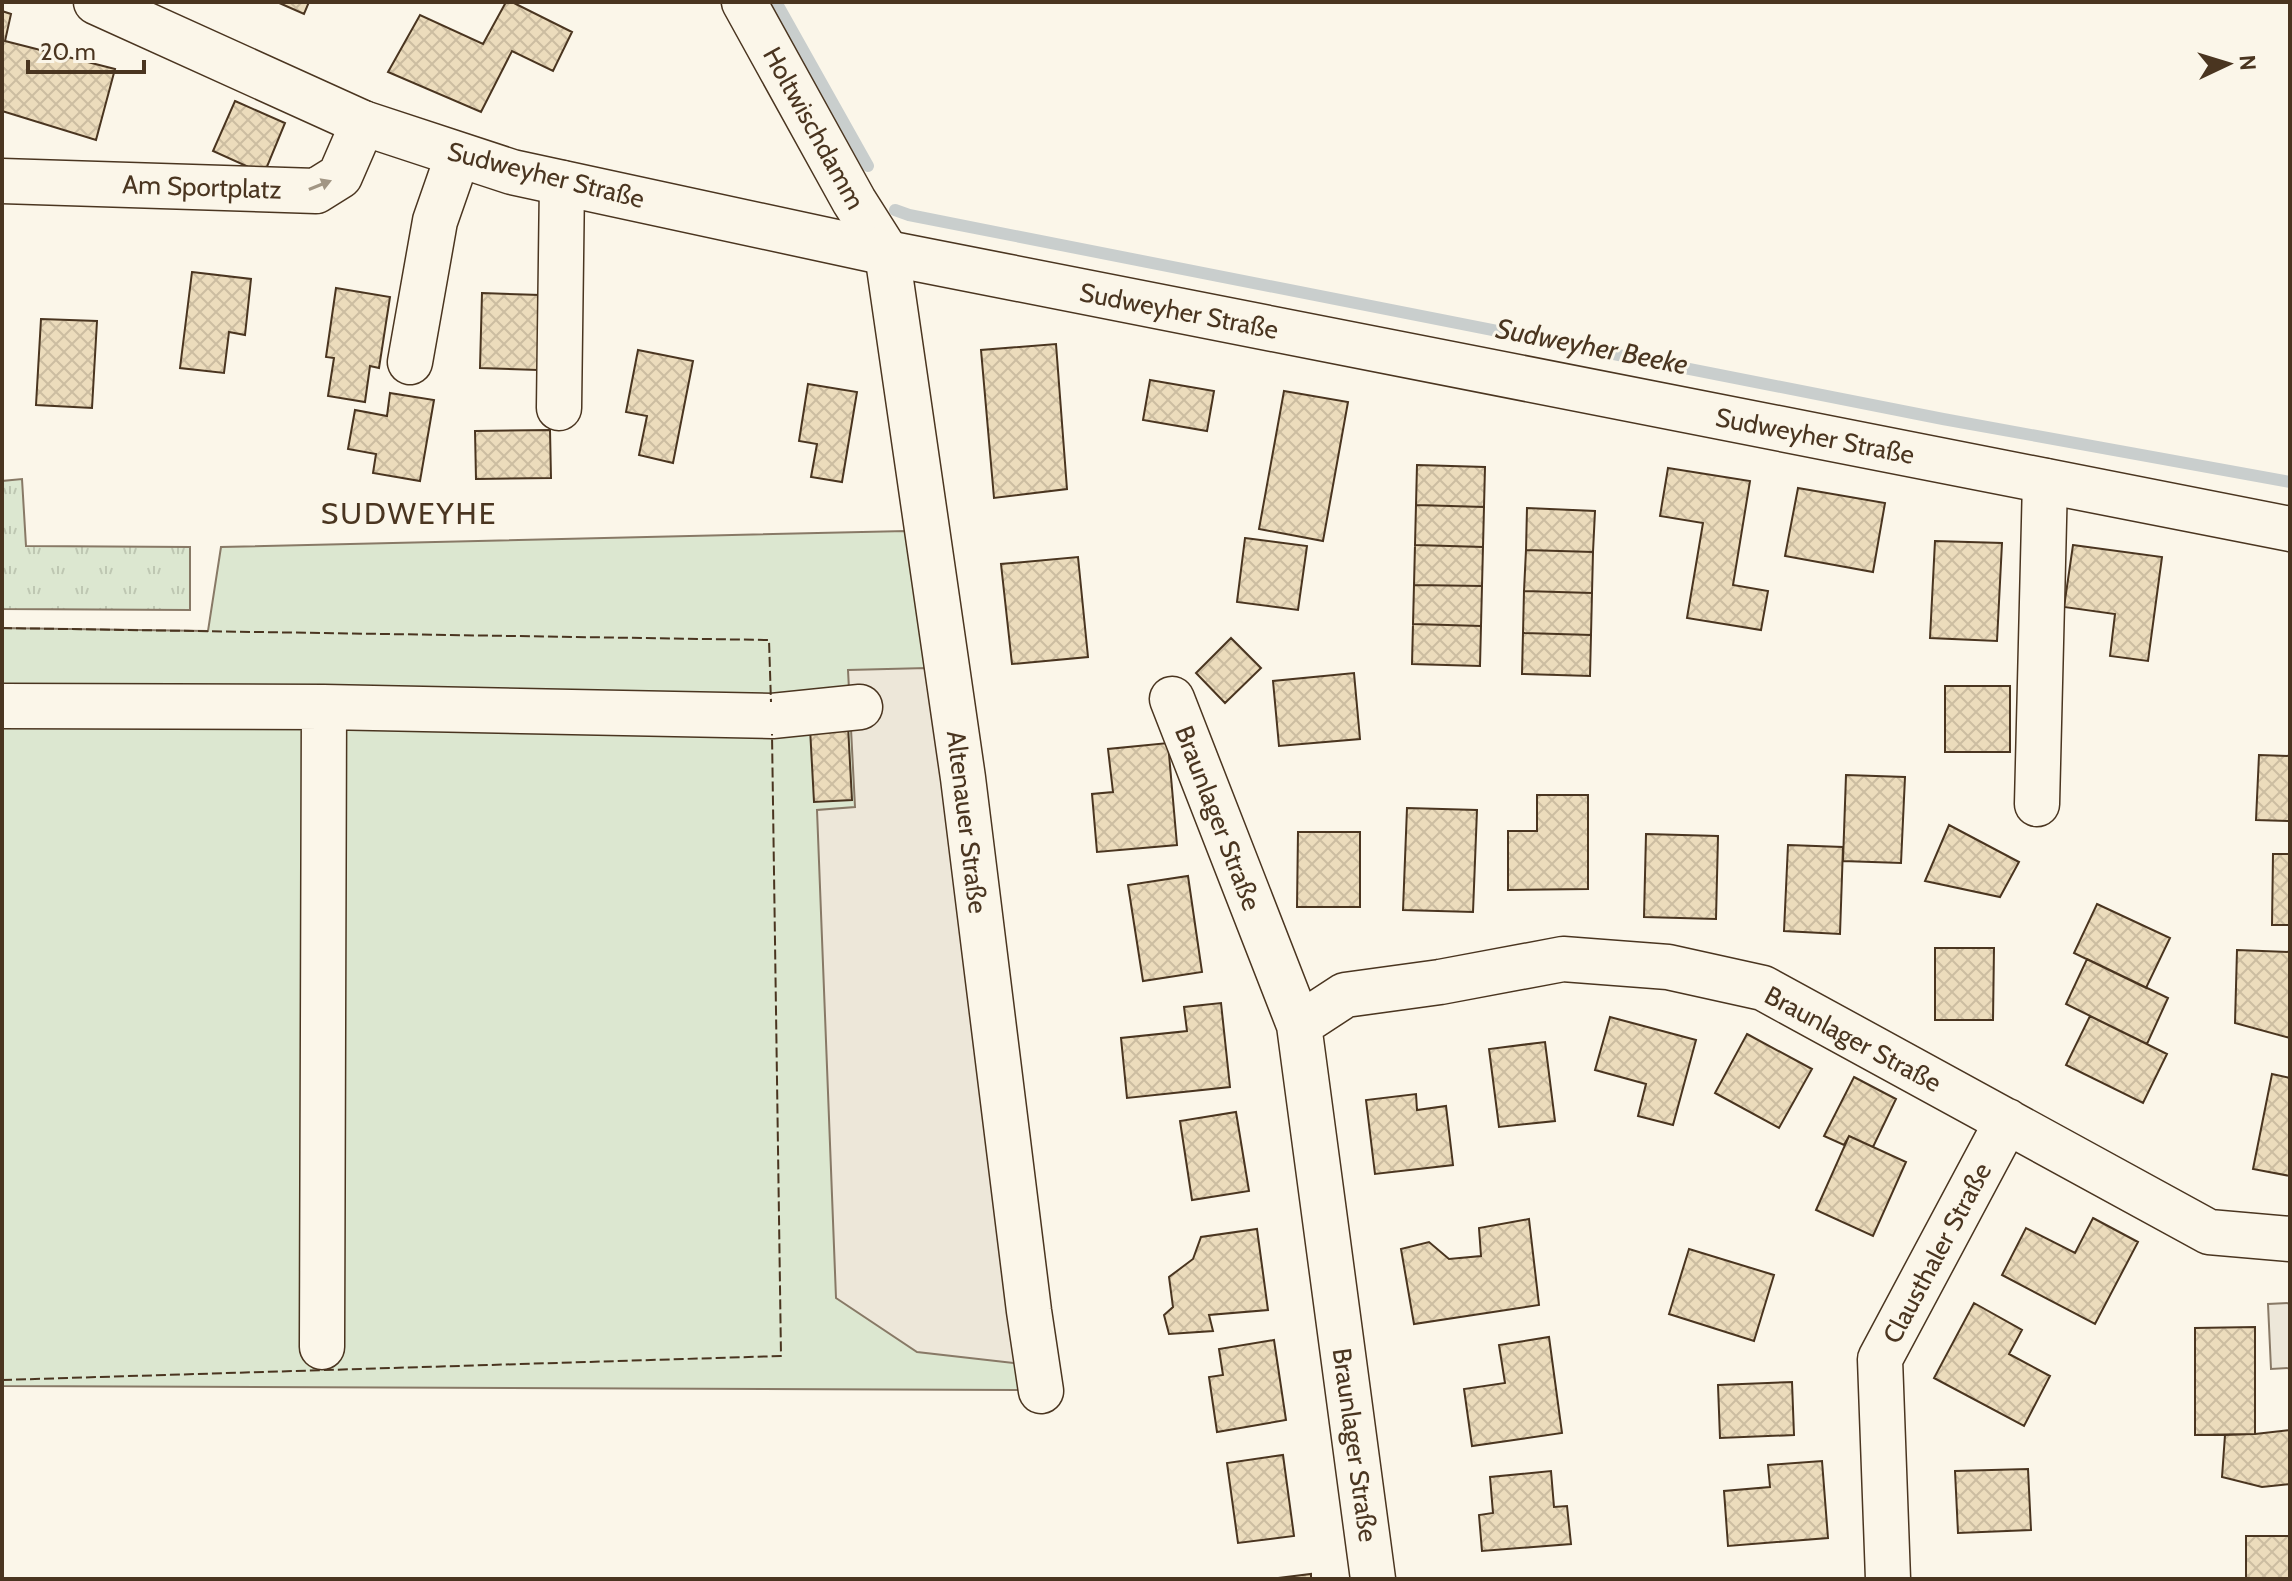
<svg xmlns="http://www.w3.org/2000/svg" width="2292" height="1581" viewBox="0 0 2292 1581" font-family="Cabin,sans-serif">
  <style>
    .grass { fill: #dce7d0; stroke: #887966; stroke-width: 2 }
    .park { fill: url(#park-tufts); stroke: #887966; stroke-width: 2 }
    .parking { fill: #ede7d9; stroke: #887966; stroke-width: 2 }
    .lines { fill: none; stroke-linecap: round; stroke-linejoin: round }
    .stream { stroke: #c9cecd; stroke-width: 12 }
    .building { fill: url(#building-cross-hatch); stroke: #4a3520; stroke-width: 2 }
    .minor-casing { stroke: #4a3520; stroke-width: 47 }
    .major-casing { stroke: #4a3520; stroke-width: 47 }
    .minor { stroke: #fbf6e9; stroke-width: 44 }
    .major { stroke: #fbf6e9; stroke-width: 44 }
    .fence { stroke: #4a3520; stroke-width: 2; stroke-dasharray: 10 4; stroke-linecap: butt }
    .oneway { fill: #a29684 }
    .labels { text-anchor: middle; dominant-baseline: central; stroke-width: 6; stroke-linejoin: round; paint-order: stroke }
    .street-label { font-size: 26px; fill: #4a3520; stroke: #fbf6e9 }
    .water-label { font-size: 28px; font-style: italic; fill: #4a3520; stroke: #fbf6e9 }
    .quarter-label { font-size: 30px; letter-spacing: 2px; fill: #4a3520; stroke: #fbf6e9 }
  </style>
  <defs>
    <pattern id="park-tufts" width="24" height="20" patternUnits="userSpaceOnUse" patternTransform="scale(2)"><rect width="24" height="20" fill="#dce7d0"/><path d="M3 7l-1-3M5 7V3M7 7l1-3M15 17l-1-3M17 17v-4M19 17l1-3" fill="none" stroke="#bec7b2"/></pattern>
    <pattern id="building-cross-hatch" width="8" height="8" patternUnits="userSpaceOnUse" patternTransform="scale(2)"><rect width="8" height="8" fill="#ecdcbc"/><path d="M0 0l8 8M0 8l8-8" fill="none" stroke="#ccbda1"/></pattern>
  </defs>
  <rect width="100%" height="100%" fill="#fbf6e9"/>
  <path class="grass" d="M906,531L1026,1390L2,1386V628L208,631L221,547Z"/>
  <path class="park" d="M22,479L26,546L190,547V610L2,609V481Z"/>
  <path class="parking" d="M927,668L1022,1364L917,1352L836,1298L817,810L855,807L848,670Z
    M2290,1303V1368L2271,1369L2268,1304Z"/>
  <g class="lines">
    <path class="stream" d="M776,2L868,166
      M895,210L909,215L1943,419L2290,482"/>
  </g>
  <path class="building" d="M277,2H309L304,14Z
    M506,2H512L572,32L553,71L512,51L481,112L388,72L420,15L483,44Z
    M2,11L11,14L5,41L115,69L96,140L2,111Z
    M235,101L285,123L264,174L213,151Z
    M192,272L251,279L245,335L229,332L224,373L180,368Z
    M336,288L390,297L379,368L370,366L365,402L328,396L334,358L326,357Z
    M482,293L540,295L538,370L480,368Z
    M41,319L97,321L92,408L36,405Z
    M1056,344L1067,489L994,498L981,350Z
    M638,350L693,361L673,463L639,455L647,416L626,412Z
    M1150,380L1214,391L1207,431L1143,420Z
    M808,384L857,392L842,482L811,477L817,444L799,441Z
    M1284,391L1348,402L1323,541L1259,529Z
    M390,393L434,400L420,481L373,473L376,454L348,449L355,410L387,416Z
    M550,430L551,478L476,479L475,431Z
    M1417,465L1485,467L1484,507L1416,505Z
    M1668,468L1750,481L1733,585L1768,591L1761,630L1687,618L1703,523L1660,516Z
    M1798,488L1885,503L1873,572L1785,556Z
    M1416,505L1484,507L1483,547L1415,545Z
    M1527,508L1595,511L1593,552L1526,550Z
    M1245,538L1307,546L1298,610L1237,602Z
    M1935,541L2002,543L1997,641L1930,638Z
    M1415,545L1483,547L1482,586L1414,585Z
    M2073,545L2162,557L2148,661L2110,656L2115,614L2064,607Z
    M1526,550L1593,552L1592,593L1524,591Z
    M1078,557L1088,657L1012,664L1001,564Z
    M1414,585L1482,586L1481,626L1413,624Z
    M1524,591L1592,593L1591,635L1523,633Z
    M1413,624L1481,626L1480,666L1412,664Z
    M1523,633L1591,635L1590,676L1522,674Z
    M1231,638L1261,668L1225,703L1196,673Z
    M1354,673L1360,739L1279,746L1273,681Z
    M1945,686H2010V752H1945Z
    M848,726L852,800L814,802L810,728Z
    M1168,743L1177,845L1097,852L1092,794L1113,792L1108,749Z
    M2259,755L2290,756V821L2256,820Z
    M1846,775L1905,777L1901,863L1843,861Z
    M1537,795H1588V889L1508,890V831H1537Z
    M1407,808L1477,810L1473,912L1403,910Z
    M1949,825L2019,862L2000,897L1925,881Z
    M1298,832H1360V907H1297Z
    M1646,834L1718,836L1716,919L1644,917Z
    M1788,845L1843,847L1840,934L1784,931Z
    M2273,854H2290V925H2272Z
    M1188,876L1202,972L1143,981L1128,885Z
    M2097,904L2170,938L2146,988L2074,953Z
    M1935,948H1994L1993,1020H1935Z
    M2237,950L2290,952V1038L2235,1023Z
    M2087,959L2168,998L2147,1044L2066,1004Z
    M1221,1003L1230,1087L1127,1098L1121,1038L1187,1031L1184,1007Z
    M2090,1016L2167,1054L2143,1103L2066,1065Z
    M1610,1017L1696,1040L1673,1125L1638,1116L1646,1084L1595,1070Z
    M1747,1034L1812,1069L1779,1128L1715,1093Z
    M1545,1042L1555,1121L1499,1127L1489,1049Z
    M2272,1074L2290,1078V1176L2253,1169Z
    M1854,1077L1896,1099L1873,1147L1849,1136L1844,1145L1824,1136Z
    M1416,1094L1417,1110L1446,1106L1453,1165L1375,1174L1366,1100Z
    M1236,1112L1249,1191L1192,1200L1180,1121Z
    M1849,1136L1906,1162L1873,1236L1816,1210Z
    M2093,1218L2138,1242L2095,1324L2002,1275L2026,1228L2075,1253Z
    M1529,1219L1539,1305L1414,1324L1401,1249L1429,1242L1449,1259L1481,1256L1479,1228Z
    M1257,1229L1268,1310L1209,1315L1213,1331L1169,1334L1164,1315L1173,1307L1169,1277L1193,1259L1201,1237Z
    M1689,1249L1774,1275L1754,1341L1669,1314Z
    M1974,1303L2022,1330L2009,1354L2050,1376L2024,1426L1934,1378Z
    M2255,1327V1434L2195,1435V1328Z
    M1549,1337L1562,1433L1472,1446L1464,1389L1505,1383L1499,1345Z
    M1274,1340L1286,1420L1217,1432L1209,1377L1223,1375L1219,1349Z
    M1792,1382L1794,1435L1720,1438L1718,1385Z
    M2290,1430V1484L2262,1487L2222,1477L2225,1435L2255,1434Z
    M1283,1455L1294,1536L1238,1543L1227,1463Z
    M1822,1461L1828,1538L1728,1546L1724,1491L1770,1487L1768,1465Z
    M2028,1469L2031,1530L1958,1533L1955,1471Z
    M1551,1471L1554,1507L1567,1506L1571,1544L1482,1551L1479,1515L1493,1513L1490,1477Z
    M2246,1536H2290V1579H2246Z
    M1311,1574V1579H1270Z"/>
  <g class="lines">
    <g class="minor-casing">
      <path id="minor" d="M744,2L854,201L887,253L963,778L1029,1311L1041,1391
        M2,181L316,191L340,176L363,123
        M410,362L435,221L458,155
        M559,408L562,183
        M1172,699L1299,1025
        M2,706L324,707L772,716L860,707
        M2037,804L2045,481
        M322,1347L324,707
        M1373,1579L1299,1025L1345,995L1440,982L1563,959L1668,967L1763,988L2209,1232L2290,1239
        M1888,1579L1880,1359L2007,1121"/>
    </g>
    <g class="major-casing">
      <path id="major" d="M96,2L363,123L512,172L887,253L2290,529"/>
    </g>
    <use href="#minor" class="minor"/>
    <use href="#major" class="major"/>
    <path class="fence" d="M2,628L769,640L771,702
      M2,1380L781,1356L772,734"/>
  </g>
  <defs><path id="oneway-solid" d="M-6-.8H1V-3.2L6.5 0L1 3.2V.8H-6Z" transform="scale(2)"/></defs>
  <use class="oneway" href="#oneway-solid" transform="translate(320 185) rotate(-22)"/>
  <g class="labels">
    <g class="street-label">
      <text transform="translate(814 128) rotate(61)">Holtwischdamm</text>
      <text transform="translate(546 175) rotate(14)">Sudweyher Straße</text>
      <text transform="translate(202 187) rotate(2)">Am Sportplatz</text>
      <text transform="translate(1179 311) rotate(11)">Sudweyher Straße</text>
      <text transform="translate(1815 436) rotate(11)">Sudweyher Straße</text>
      <text transform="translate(1218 818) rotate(69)">Braunlager Straße</text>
      <text transform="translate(967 822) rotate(83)">Altenauer Straße</text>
      <text transform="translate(1853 1039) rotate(28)">Braunlager Straße</text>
      <text transform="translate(1937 1253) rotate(-62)">Clausthaler Straße</text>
      <text transform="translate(1355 1445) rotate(82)">Braunlager Straße</text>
    </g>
    <g class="water-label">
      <text transform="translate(1592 346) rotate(11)">Sudweyher Beeke</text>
    </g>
    <g class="quarter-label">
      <text x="409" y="513">SUDWEYHE</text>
    </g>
  </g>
  <rect width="2292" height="1581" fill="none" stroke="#4a3520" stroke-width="8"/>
  <g transform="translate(2228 64) rotate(86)" stroke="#fbf6e9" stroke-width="6" paint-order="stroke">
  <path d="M0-6L14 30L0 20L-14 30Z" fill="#4a3520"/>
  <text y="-12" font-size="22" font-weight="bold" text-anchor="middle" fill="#4a3520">N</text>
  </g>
  <path d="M28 60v12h116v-12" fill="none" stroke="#4a3520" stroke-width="4"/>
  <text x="40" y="60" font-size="24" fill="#4a3520" stroke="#fbf6e9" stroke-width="6" paint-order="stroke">20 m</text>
</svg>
